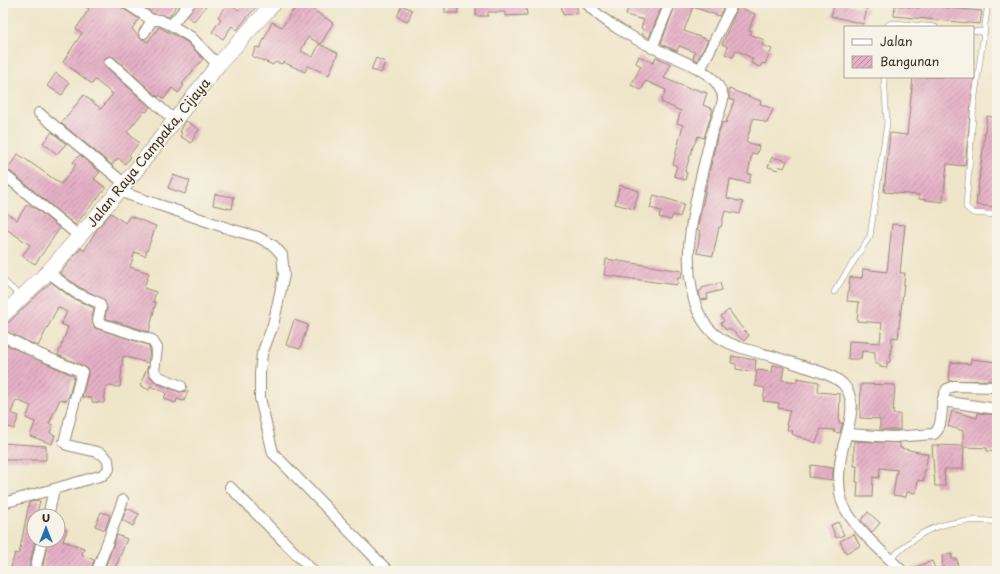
<svg xmlns="http://www.w3.org/2000/svg" width="1000" height="574" viewBox="0 0 1000 574" font-family="'Playpen Sans',sans-serif">
  <style>
    .building { fill: url(#building-hatch) }
    .lines { fill: none; stroke-linecap: round; stroke-linejoin: round }
    .service-casing { stroke: #958874; stroke-width: 6 }
    .minor-casing { stroke: #958874; stroke-width: 12 }
    .primary-casing { stroke: #958874; stroke-width: 16 }
    .service { stroke: #fff; stroke-width: 5 }
    .minor { stroke: #fff; stroke-width: 10 }
    .primary { stroke: #fff; stroke-width: 15 }
    .labels { text-anchor: middle; dominant-baseline: central; stroke-width: 3; stroke-linejoin: round; paint-order: stroke }
    .street-label { font-size: 13px; fill: #3b2a1e; stroke: #f7f3e8 }
  </style>
  <defs>
    <pattern id="building-hatch" width="6" height="6" patternUnits="userSpaceOnUse"><rect width="6" height="6" fill="#e5b0c6"/><path d="M-1 1l2-2M0 6l6-6M5 7l2-2" fill="none" stroke="#bb8fa0"/></pattern>
  </defs>
  <rect width="100%" height="100%" fill="#f7f3e8"/>
  <filter id="ink" filterUnits="userSpaceOnUse"><feTurbulence type="fractalNoise" baseFrequency=".025" numOctaves="2"/><feDisplacementMap in="SourceGraphic" scale="8" xChannelSelector="R" yChannelSelector="G"/><feConvolveMatrix kernelMatrix="1 2 1 2 8 2 1 2 1" color-interpolation-filters="sRGB"/></filter>
  <filter id="wash" filterUnits="userSpaceOnUse"><feTurbulence type="fractalNoise" baseFrequency=".012" numOctaves="4" result="noise"/><feDisplacementMap in="SourceGraphic" scale="16" xChannelSelector="R" yChannelSelector="G"/><feGaussianBlur stdDeviation="0.9" result="paint"/><feColorMatrix in="noise" values="0 0 0 0 0 0 0 0 0 0 0 0 0 0 0 0 0 1.4 0 .05"/><feComposite in="paint" operator="in"/></filter>
  <g filter="url(#wash)">
    <rect width="100%" height="100%" fill="#efe5c9"/>
    <g id="blocks">
      <path class="building" d="M80,3H120L122,8L139,19L132,29L140,38L148,42L159,27L187,42L203,59L182,84L184,85L178,93L172,88L164,99L160,95L158,97L114,57L108,56L105,58L104,64L106,67L150,107L146,112L144,111L127,132L139,143L129,155L131,157L125,164L118,158L112,165L61,123L84,95L101,109L113,94L95,80L92,84L63,62L82,33L76,29L89,9Z
        M138,3H181L180,5L178,3L169,17L154,14Z
        M196,3H208L194,21L187,16Z
        M228,3L239,10L244,3H259L237,30L232,26L223,39L212,32L221,19L218,17Z
        M298,3H303L333,23L321,44L308,37L301,51L313,57L319,44L338,53L329,75L308,66L305,72L283,62L282,64L275,62L273,65L252,56L256,47L260,48L272,22L282,27Z
        M445,3H458V13H445Z
        M476,3H526L527,15L505,16V12H488V16H476Z
        M561,3H576L578,13L563,15Z
        M629,3L651,6V3H663L649,38L642,34L644,30L641,28L644,20L626,15Z
        M676,3H726L719,16L693,7L684,31L708,40L697,61L693,58L695,52L679,46L677,51L661,44Z
        M835,3H844L867,9L863,24L831,16Z
        M402,5L412,10L408,21L397,17Z
        M895,5L919,8V6L937,7L982,11L980,24L894,16Z
        M738,7L755,14L749,30L752,31L750,34L764,40L762,45L772,49L765,64L762,63L760,67L751,63L753,59L748,56L736,50L733,57L725,54L728,47L722,44Z
        M639,56L653,63L656,57L671,64L664,78L692,90V88L707,93L703,105L713,109L704,138L698,136L693,147L685,172L687,173L685,180L674,176L677,166L673,164L683,125L677,123L681,111L661,102L666,90L646,81L641,90L631,85L641,66L636,63Z
        M376,58L385,62L381,73L371,70Z
        M56,73L69,83L62,95L47,86Z
        M913,77H974L965,166L947,164L943,202L919,199V195L884,192L890,133L907,135Z
        M729,89L761,101L760,104L773,109L767,123L754,118L753,120L746,142L759,146L757,154L752,153L748,174H751L749,183L730,179L727,198L743,202L740,214L725,211L721,227H719L713,256L697,253L700,231L697,230L717,137L723,122L726,123L734,101L729,99Z
        M987,116L997,118V207L976,205Z
        M186,121L199,129L191,143L180,136L182,133L180,132Z
        M52,132L66,144L57,154L43,143Z
        M18,154L61,184L76,165L73,162L80,155L100,172L94,179L106,188L75,225L11,172L6,171Z
        M772,157L787,161L784,168L779,166L778,170L768,167Z
        M173,175L190,181L185,194L168,188Z
        M620,185L639,191L634,209L615,204Z
        M215,194L234,197L232,209L213,205Z
        M654,195L684,204L680,217L673,215L671,220L659,217L661,211L650,208Z
        M27,204L35,208L60,228L35,264L22,256L30,245L3,227V211L17,220Z
        M111,213L125,223L130,216L156,226L145,256L135,252L130,267L149,273L144,288L156,292L153,302H156L149,332L105,318L107,308L104,300L79,287L60,273L81,248L84,251L97,229Z
        M892,224L905,225L900,273H905L898,338L892,337L890,362H887V368L880,367V364H875V352L862,351L861,359H848L849,341L880,343L882,323L857,321L859,302L847,301L850,277L862,278L863,269L887,272Z
        M606,259L682,271L681,278H678L677,285L604,275Z
        M51,282L72,298L94,308L92,319L95,328L148,345L150,349L148,363L123,356L120,387L106,386L104,403L92,402V398L82,397L88,374L87,368L58,355L68,327L61,324L67,312L58,307L38,346L3,330V324L9,322Z
        M720,283L722,290L707,294L708,299L701,300L699,291L702,290V288Z
        M729,310L741,327L749,335L744,341L729,328L726,330L721,323L724,321L721,316Z
        M294,320L308,325L300,349L286,345Z
        M3,343L74,376L69,396L66,401L60,399L49,424L53,425L50,433L55,435L52,444L30,436L35,422L26,418L31,406L16,400L11,413L19,416L14,429L3,425V405L7,395L3,393Z
        M732,356L756,360L755,372L736,369V364L731,363Z
        M971,359L997,362V380L949,381L951,362L970,364Z
        M773,365L784,367L782,380L797,382V378L819,382L818,392L840,394L839,423H843L840,433L834,432L835,430L821,429L816,443L792,434L793,431L787,430L788,425H786L790,410L778,408L779,403L763,401L765,388L755,386L757,370L772,372Z
        M148,366V373L156,383L179,392L188,391L184,401L177,399L176,403L164,399L166,393L150,386L149,390L140,385Z
        M861,384L895,385L893,414H900V430H880V419L860,418Z
        M952,411L977,418L978,413L997,415V452L987,451V448L964,447L963,469H944L945,486H935L932,445L963,446V431L948,426Z
        M854,441L900,443V448L928,454L923,481L918,480L916,493L907,492L906,497L893,495L897,470L880,468L879,478L873,477L872,497H857L858,482H856L857,466H854Z
        M3,443L46,446V460H3Z
        M811,465L833,468V480L809,477Z
        M37,500L40,501L36,516H34L35,540L29,571H10L15,553L19,554L29,503Z
        M127,508L139,514L133,526L122,520Z
        M101,512L110,515L105,530L95,526Z
        M868,512L880,523L872,532L861,520Z
        M838,522L844,535L836,538L831,525Z
        M58,526L67,530L63,541L84,548L82,555L94,560L91,571H42L48,540H58Z
        M854,534L860,546L846,553L840,541Z
        M117,535L127,539L114,571H104Z
        M952,554V559H957L958,571H943L942,555Z
        M932,561L936,571H908V570Z"/>
    </g>
  </g>
  <g filter="url(#ink)">
    <use href="#blocks" fill-opacity="0" stroke="#958874" stroke-width="1"/>
    <g class="lines">
      <g class="service-casing">
        <path id="service" d="M988,3L974,103L966,207L973,213L997,215
          M887,27L889,24L895,23L935,27
          M973,31L985,32
          M3,280L20,296
          M834,292L870,236L887,123L884,77
          M890,559C901,550 914,537 927,531C948,521 974,519 997,522"/>
      </g>
      <g class="minor-casing">
        <path id="minor" d="M126,3L152,20H160L171,25
          M190,3L171,25L191,37L218,65
          M587,3C598,19 636,40 654,48C672,57 710,69 719,87C721,90 723,95 723,98C723,106 714,125 711,135C704,166 695,197 691,229C688,248 688,271 692,291C701,339 730,346 772,356C785,360 799,365 812,369C823,373 835,376 843,384C859,401 848,428 843,447C839,463 837,485 842,501C848,523 885,554 902,571
          M144,33L152,20
          M652,48L670,3
          M110,62L174,120
          M700,70L733,3
          M39,113L125,184
          M7,177L79,236
          M118,191L230,229L258,237L274,246L282,255L284,275L273,325L262,354L260,373V398L273,453L388,571
          M48,272L76,293L99,303L101,307L98,320L99,323L152,340L157,348L154,371L159,377L181,386
          M3,336L37,353L82,372L64,442L67,445L97,452L102,454L108,460L109,469L103,475L54,489
          M942,401L997,409
          M847,434L893,437L934,434C946,424 938,401 947,389L954,386L997,387
          M230,487L313,571
          M3,503L54,489L48,516
          M35,571L42,540
          M97,571L123,500"/>
      </g>
      <g class="primary-casing">
        <path id="primary" d="M3,315L48,272L125,184L218,65L274,3"/>
      </g>
      <use href="#service" class="service"/>
      <use href="#minor" class="minor"/>
      <use href="#primary" class="primary"/>
    </g>
  </g>
  <g class="labels">
    <g class="street-label">
      <text transform="translate(148 152) rotate(-51)">Jalan Raya Campaka, Cijaya</text>
    </g>
  </g>
  <rect width="1000" height="574" fill="none" stroke="#f7f3e8" stroke-width="16"/>
  <rect x="844" y="26" width="130" height="52" fill="#f7f3e8" stroke="#aca397"/>
  <rect x="852" y="39" width="20" height="6" fill="#ffffff" stroke="#aca397"/>
  <text x="880" y="46" font-size="12" fill="#3b2a1e">Jalan</text>
  <rect x="852" y="56" width="20" height="12" fill="url(#building-hatch)" stroke="#aca397"/>
  <text x="880" y="66" font-size="12" fill="#3b2a1e">Bangunan</text>
  <g transform="translate(46 528)"><circle r="19" fill="#f7f3e8" stroke="#aca397"/>
  <path d="M0-3L7 15L0 10L-7 15Z" fill="#1f6fb2"/>
  <text y="-6" font-size="11" font-weight="bold" text-anchor="middle" fill="#3b2a1e">U</text>
  </g>
</svg>
